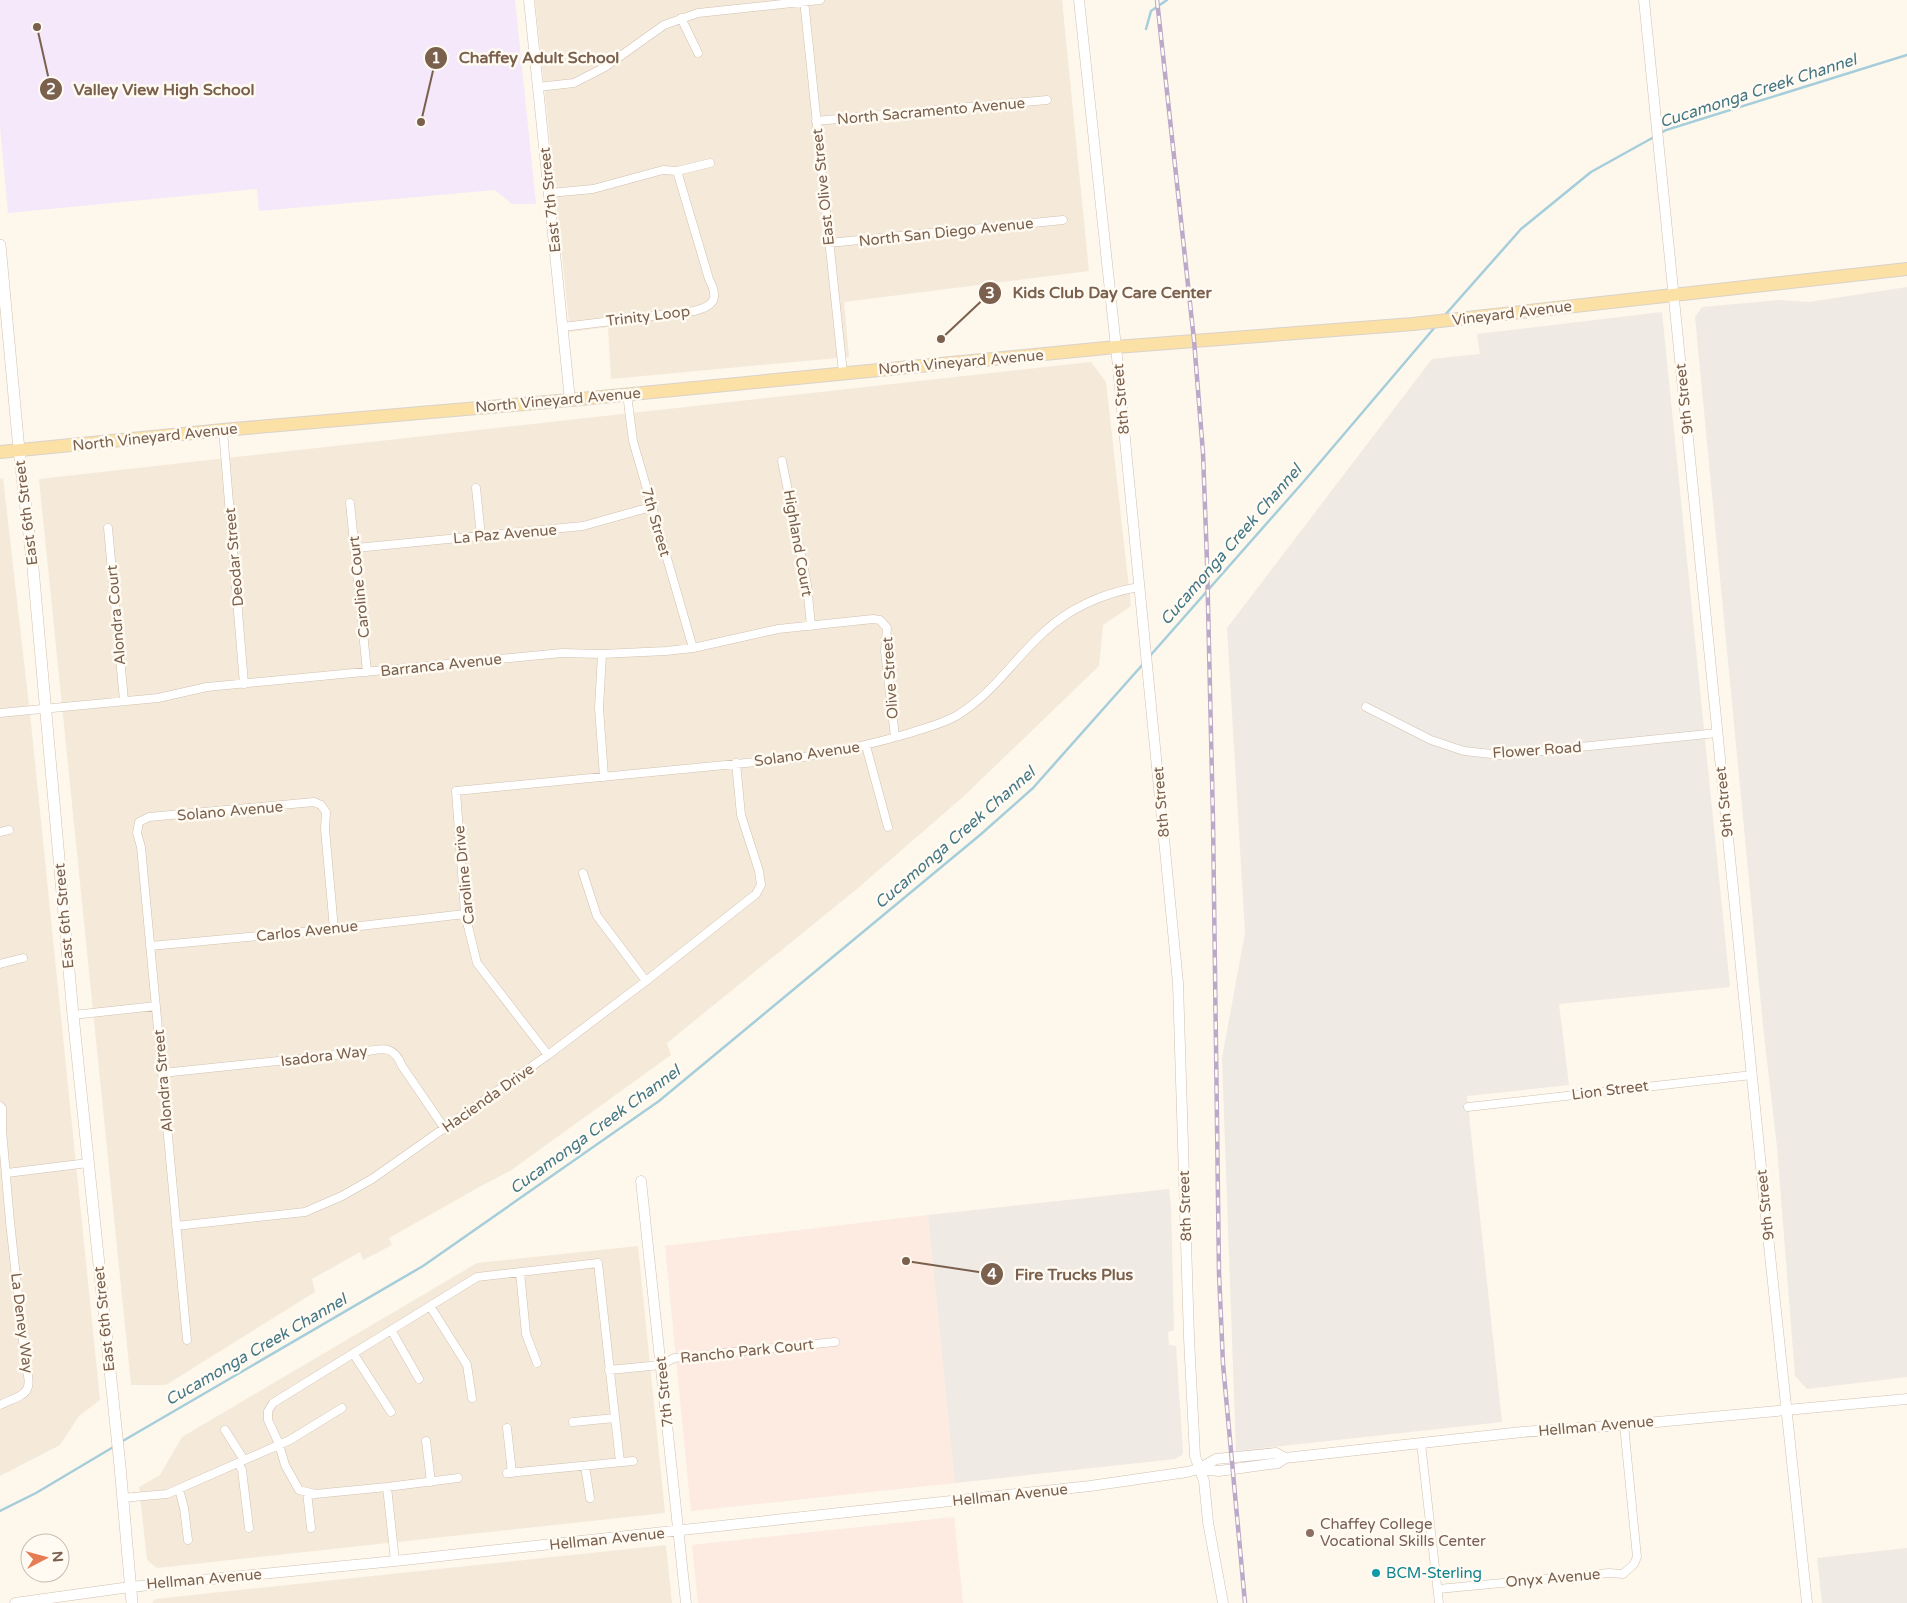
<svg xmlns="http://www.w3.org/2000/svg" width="1907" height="1603" viewBox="0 0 1907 1603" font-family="'Varela Round',sans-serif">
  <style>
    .residential { fill: #f5eada }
    .commercial { fill: #fdeae0 }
    .industrial { fill: #efeae4 }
    .education { fill: #f4e8fa }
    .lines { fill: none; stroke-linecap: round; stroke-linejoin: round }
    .stream { stroke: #a5ceda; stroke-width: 2.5 }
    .minor-casing { stroke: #d1c0b0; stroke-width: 9 }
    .tertiary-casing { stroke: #d1c0b0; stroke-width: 11 }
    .secondary-casing { stroke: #d4c1ae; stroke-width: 12 }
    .primary-casing { stroke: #dad2cd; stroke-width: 14 }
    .minor { stroke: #fff; stroke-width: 8 }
    .tertiary { stroke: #fff; stroke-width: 10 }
    .secondary { stroke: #fff; stroke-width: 11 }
    .primary { stroke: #fbe1a5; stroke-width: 12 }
    .rail-casing { stroke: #bca8c9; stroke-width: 4.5 }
    .rail { stroke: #fffbf3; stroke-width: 2.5; stroke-dasharray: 8; stroke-linecap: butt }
    .education-dot { fill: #8d6e63; stroke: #fffbf3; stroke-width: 2 }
    .culture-dot { fill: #0f9aa8; stroke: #fffbf3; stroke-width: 2 }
    .labels { text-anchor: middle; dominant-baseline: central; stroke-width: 5; stroke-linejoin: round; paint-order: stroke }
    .street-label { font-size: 15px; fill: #7a604d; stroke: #fffbf3 }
    .education-label { font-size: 15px; fill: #785e54; stroke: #fffbf3; text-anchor: start }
    .culture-label { font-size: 15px; fill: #0d838f; stroke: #fffbf3; text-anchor: start }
    .water-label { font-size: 16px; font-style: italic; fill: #437685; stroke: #fffbf3 }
    .leader { fill: none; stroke: #7a604d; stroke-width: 2 }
    .callout-dot { fill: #7a604d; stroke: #fffbf3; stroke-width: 2 }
    .mark-label { font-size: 15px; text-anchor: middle; font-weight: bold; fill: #fff }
    .callout-label { font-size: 16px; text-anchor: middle; font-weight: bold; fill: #7a604d; stroke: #fffbf3; stroke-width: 5; stroke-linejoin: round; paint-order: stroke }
  </style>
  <rect width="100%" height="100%" fill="#fdf7ec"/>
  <path class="residential" d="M535,0H1062L1089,271L844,302L849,357L611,379L608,327L570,332Z
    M1091,362L1106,382L1131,606L1103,625L1099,666L964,796L858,888L667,1043L671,1055L510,1171L481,1186L389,1238L392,1245L363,1260L360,1252L312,1279L315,1292L166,1385H131L39,479Z
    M3,478L31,723L100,1400L79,1416L60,1445L0,1476V479Z
    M638,1246L665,1513L157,1568L147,1560L139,1487L160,1475L182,1437L477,1263Z
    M666,1545L672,1603H152L155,1599Z"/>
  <path class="commercial" d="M928,1215L955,1483L691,1511L665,1246Z
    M954,1517L963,1603H698L692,1545Z"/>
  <path class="industrial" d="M1907,287V1377L1807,1389L1795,1376L1777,1147L1763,1026L1695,317L1702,307L1780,300L1809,302Z
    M1662,312L1730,987L1559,1004L1569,1085L1467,1096L1502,1422L1236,1451L1222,1058L1245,933L1227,628L1432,359L1480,354L1477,334Z
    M1169,1189L1171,1205L1174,1330L1168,1332L1169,1345L1176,1346L1183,1451L1182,1455L1175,1459L955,1483L928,1215Z
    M1907,1548V1603H1822L1817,1558Z"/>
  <path class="education" d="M0,0H515L536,204H512L495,190L259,211L257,189L8,213L0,126Z"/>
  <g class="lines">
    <path class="stream" d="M1146,29L1151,11L1167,0
      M1661,133L1666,130L1907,55
      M1445,315L1521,229L1591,172L1654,137
      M1149,657L1305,480L1435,327
      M121,1442L423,1266L659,1101L980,835L1033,788L1144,663
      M0,1511L36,1493L115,1446"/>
    <g class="minor-casing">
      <path id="minor" d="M804,0L843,373
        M681,18L698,53
        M538,87L574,83L605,67L664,25L698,13L820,0
        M816,121L1047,100
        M550,193L593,189L663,170L677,171L710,163
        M829,243L1063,220
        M563,327L694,311C715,306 719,298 709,279L677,171
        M627,394L633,441L693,648
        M223,430L244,684
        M782,461L807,585L811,626
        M476,488L481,536
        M350,503L367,672
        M108,528L124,701
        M356,548L583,526L651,507
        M602,654L599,708L604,777
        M1366,707L1431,740L1464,751L1501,755L1717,733
        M0,713L158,698L207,687L562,653L602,654L666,651L693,648L778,629L873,619L880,620L887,628L885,651L895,737
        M866,746L888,827
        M0,832L9,830
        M583,873L597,916L646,981
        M150,946L334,929L465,914
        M0,964L23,958
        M73,1015L156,1006
        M548,1055L477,963L465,914L456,791L798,758C836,752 873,744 910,733C925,728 942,724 956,716C992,695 1014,659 1044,632C1071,607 1104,593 1139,587
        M162,1073L364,1052C383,1048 394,1045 402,1066L445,1129
        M0,1106L2,1108V1130L10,1222L26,1368C35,1396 20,1395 0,1405
        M1468,1107L1752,1075
        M7,1173L88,1163
        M176,1226L305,1212L342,1196L372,1179L548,1055L646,981L756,894L761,885L759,871L741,815L736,763
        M520,1272L526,1334L537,1363
        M430,1306L467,1365L472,1398
        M391,1330L419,1379
        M187,1340L141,847L137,833L139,822L149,817L314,802L321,805L326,812L325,829L334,929
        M353,1353L391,1412
        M609,1370L661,1365L674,1358L835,1342
        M573,1422L615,1418
        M507,1428L512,1473
        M225,1430L244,1460
        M426,1441L431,1482
        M1421,1443L1439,1603
        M238,1463L242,1470L249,1528
        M585,1466L590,1498
        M507,1473L633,1461
        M458,1478L387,1487L315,1494L299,1490L285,1465L279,1444L268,1420V1411L273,1403L477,1277L598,1263L620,1462
        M387,1487L395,1561
        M179,1489L184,1508L188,1540
        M307,1492L311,1528
        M122,1498L167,1494L290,1440L342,1408
        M1438,1589L1609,1573L1623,1574L1634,1564L1637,1557L1624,1425"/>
    </g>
    <g class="tertiary-casing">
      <path id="tertiary" d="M529,0L570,400
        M1079,0L1116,347L1178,983L1189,1338L1195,1456L1204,1481L1208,1522L1223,1603
        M1644,0L1766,1217L1807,1603
        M641,1181L686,1603
        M1199,1469L1219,1471L1278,1463L1285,1458L1522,1432L1624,1425L1907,1399
        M15,1603L130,1587L395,1561L1090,1486L1187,1472L1199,1469L1216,1459L1276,1453L1285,1458"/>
    </g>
    <g class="secondary-casing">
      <path id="secondary" d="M0,245L19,450L33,568L73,1015L120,1466L132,1603"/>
    </g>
    <g class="primary-casing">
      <path id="primary" d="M0,452L223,430L570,400L1116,347L1413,324L1907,269"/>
    </g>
    <use href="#minor" class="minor"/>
    <use href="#tertiary" class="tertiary"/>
    <use href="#secondary" class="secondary"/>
    <use href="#primary" class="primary"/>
    <g class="rail-casing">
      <path id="rail" d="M1157,0L1194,340L1203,453L1207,561L1213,820L1219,1273L1223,1364L1245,1603"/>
    </g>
    <use href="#rail" class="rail"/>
  </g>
  <circle class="education-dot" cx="1310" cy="1533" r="5"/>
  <circle class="culture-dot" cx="1376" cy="1573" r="5"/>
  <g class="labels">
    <g class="street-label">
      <text transform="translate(931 111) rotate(-5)">North Sacramento Avenue</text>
      <text transform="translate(823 187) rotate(-96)">East Olive Street</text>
      <text transform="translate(550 200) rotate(-96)">East 7th Street</text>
      <text transform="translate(946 232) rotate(-6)">North San Diego Avenue</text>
      <text transform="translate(1512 313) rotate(-7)">Vineyard Avenue</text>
      <text transform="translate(648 316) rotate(-7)">Trinity Loop</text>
      <text transform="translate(961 362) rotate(-5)">North Vineyard Avenue</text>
      <text transform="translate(1121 399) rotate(-95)">8th Street</text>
      <text transform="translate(1684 399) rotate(-96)">9th Street</text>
      <text transform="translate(558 400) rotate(-5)">North Vineyard Avenue</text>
      <text transform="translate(155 437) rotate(-6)">North Vineyard Avenue</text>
      <text transform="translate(26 513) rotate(-97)">East 6th Street</text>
      <text transform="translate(656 522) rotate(74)">7th Street</text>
      <text transform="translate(505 534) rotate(-5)">La Paz Avenue</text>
      <text transform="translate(798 543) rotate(80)">Highland Court</text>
      <text transform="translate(234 557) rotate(-95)">Deodar Street</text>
      <text transform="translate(359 587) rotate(-96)">Caroline Court</text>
      <text transform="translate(116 615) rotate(-95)">Alondra Court</text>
      <text transform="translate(441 665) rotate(-6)">Barranca Avenue</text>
      <text transform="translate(890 678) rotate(-94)">Olive Street</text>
      <text transform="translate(1537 750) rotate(-4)">Flower Road</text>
      <text transform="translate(807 754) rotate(-8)">Solano Avenue</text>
      <text transform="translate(1161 802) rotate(-95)">8th Street</text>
      <text transform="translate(1724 802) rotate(-96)">9th Street</text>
      <text transform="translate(230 811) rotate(-5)">Solano Avenue</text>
      <text transform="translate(464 875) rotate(-96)">Caroline Drive</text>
      <text transform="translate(64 916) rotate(-95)">East 6th Street</text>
      <text transform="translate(307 931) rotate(-6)">Carlos Avenue</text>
      <text transform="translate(324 1056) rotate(-7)">Isadora Way</text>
      <text transform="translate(163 1081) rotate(-95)">Alondra Street</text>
      <text transform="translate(1610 1090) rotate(-7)">Lion Street</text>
      <text transform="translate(488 1098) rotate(-35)">Hacienda Drive</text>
      <text transform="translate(1765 1205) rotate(-96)">9th Street</text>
      <text transform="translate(1185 1206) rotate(-92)">8th Street</text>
      <text transform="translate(104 1319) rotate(-96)">East 6th Street</text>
      <text transform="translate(22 1323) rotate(83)">La Deney Way</text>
      <text transform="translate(747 1351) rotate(-6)">Rancho Park Court</text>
      <text transform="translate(664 1392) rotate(-96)">7th Street</text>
      <text transform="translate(1596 1426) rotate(-5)">Hellman Avenue</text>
      <text transform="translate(1010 1495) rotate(-6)">Hellman Avenue</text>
      <text transform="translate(607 1539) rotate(-6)">Hellman Avenue</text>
      <text transform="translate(1553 1578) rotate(-5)">Onyx Avenue</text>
      <text transform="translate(204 1579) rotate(-5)">Hellman Avenue</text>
    </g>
    <g class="education-label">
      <text x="1320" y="1524">Chaffey College<tspan x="1320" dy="17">Vocational Skills Center</tspan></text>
    </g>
    <g class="culture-label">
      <text x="1386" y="1573">BCM-Sterling</text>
    </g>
    <g class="water-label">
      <text transform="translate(1758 91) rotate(-18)">Cucamonga Creek Channel</text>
      <text transform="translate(1231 545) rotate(-49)">Cucamonga Creek Channel</text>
      <text transform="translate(955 838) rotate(-41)">Cucamonga Creek Channel</text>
      <text transform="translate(595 1130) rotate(-36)">Cucamonga Creek Channel</text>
      <text transform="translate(256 1350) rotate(-30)">Cucamonga Creek Channel</text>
    </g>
  </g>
  <path class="leader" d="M421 122L436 58M37 27L51 89M941 339L990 293M906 1261L992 1274"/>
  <g class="callout-dot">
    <circle cx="421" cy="122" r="5"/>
    <circle cx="37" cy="27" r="5"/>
    <circle cx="941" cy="339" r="5"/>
    <circle cx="906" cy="1261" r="5"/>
    <circle cx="436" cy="58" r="12"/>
    <circle cx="51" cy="89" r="12"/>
    <circle cx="990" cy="293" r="12"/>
    <circle cx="992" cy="1274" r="12"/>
  </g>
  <g class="mark-label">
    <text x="436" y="63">1</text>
    <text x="51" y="94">2</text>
    <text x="990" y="298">3</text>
    <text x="992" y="1279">4</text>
  </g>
  <g class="callout-label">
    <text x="539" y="63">Chaffey Adult School</text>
    <text x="164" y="95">Valley View High School</text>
    <text x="1112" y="298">Kids Club Day Care Center</text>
    <text x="1074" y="1280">Fire Trucks Plus</text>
  </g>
  <g transform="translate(45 1558) rotate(84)"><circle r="24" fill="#fffbf3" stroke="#cabdb1"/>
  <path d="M0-4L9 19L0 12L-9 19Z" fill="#e67d52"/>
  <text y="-8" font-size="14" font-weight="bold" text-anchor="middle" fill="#7a604d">N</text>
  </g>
</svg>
